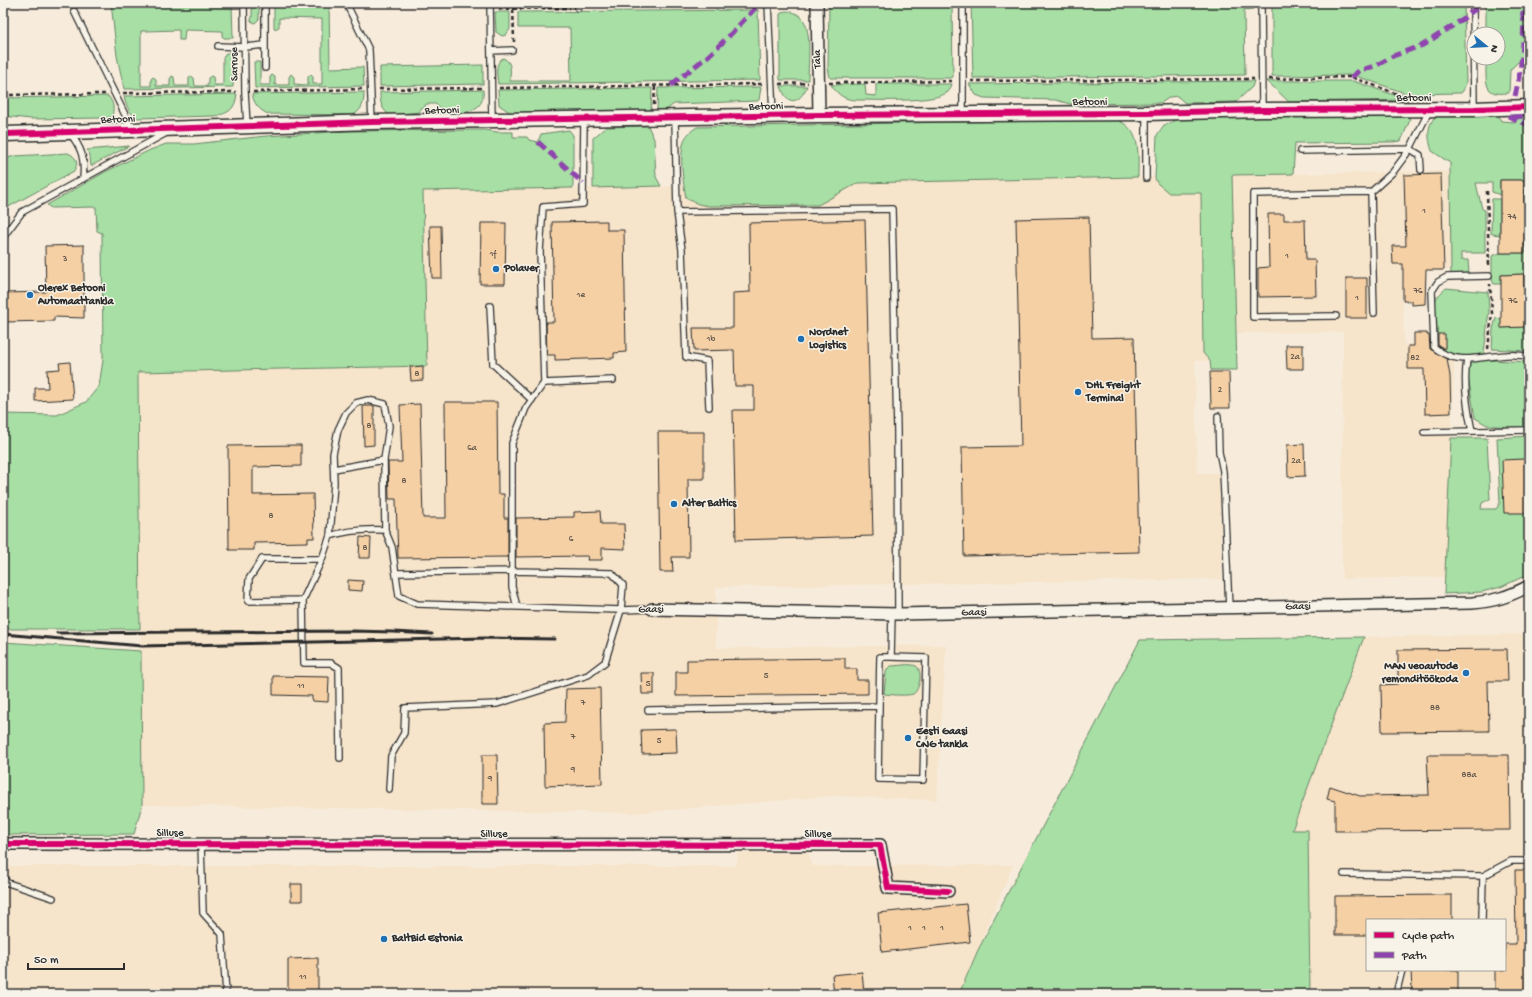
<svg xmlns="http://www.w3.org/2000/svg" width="1532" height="997" viewBox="0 0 1532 997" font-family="'Gochi Hand',sans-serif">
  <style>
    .built { fill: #f6e4cb; fill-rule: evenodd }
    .green { fill: #a7dfa4; stroke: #698568 }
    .building { fill: #f5d0a5; stroke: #2b2b2b }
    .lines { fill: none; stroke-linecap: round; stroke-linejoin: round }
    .service-casing { stroke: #2b2b2b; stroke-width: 8 }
    .minor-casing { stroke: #2b2b2b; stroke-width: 14 }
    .tertiary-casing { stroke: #2b2b2b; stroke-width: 17 }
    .path { stroke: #2b2b2b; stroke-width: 2.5; stroke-dasharray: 4 3; stroke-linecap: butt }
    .service { stroke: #f7f3e8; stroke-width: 5.5 }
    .minor { stroke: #f7f3e8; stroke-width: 11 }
    .tertiary { stroke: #f7f3e8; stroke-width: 14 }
    .rail { stroke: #2b2b2b; stroke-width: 3 }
    .quiet { stroke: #8e44ad; stroke-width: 5; stroke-dasharray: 10 5; stroke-linecap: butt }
    .cycleway-casing { stroke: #f7f3e8; stroke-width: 8 }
    .cycleway { stroke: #d6006c; stroke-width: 6 }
    .poi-dot { fill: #1f6fb2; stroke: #f7f3e8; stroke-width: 1.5 }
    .labels { text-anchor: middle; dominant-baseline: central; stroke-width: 3; stroke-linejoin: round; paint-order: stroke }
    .number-label { font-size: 9px; fill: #5e544a }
    .street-label { font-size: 11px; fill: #2b2b2b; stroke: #f7f3e8 }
    .poi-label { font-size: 11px; font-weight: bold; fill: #2b2b2b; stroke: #f7f3e8; text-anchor: start }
  </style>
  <rect width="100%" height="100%" fill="#f7ecdb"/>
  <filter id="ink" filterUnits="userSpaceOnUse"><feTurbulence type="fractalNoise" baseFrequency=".025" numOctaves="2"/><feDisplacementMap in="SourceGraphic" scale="8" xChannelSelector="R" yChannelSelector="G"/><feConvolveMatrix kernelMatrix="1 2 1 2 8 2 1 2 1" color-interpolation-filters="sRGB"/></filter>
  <g filter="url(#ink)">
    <path class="built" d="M3,3H109V4L3,5Z
      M1450,171L1451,270L1402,271L1404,344L1455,343L1445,577L1342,579L1343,332L1236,333L1232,175Z
      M1210,176L1214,361H1195L1197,473H1219L1222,579L716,587V648L946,645L937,800L834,796L636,813L142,805L138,372L427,366L423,191Z
      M1528,634L1529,994H1310L1308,831H1292L1364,637ZM1367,920H1505V970H1367Z
      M809,852L811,866L1013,865L959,994H3V866H736L738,853Z"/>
    <path class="green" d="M111,3H232L233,38H224L222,36V31L185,30L184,40H179V30L146,31H141V86H151V79L153,77L156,79V86H170V79L172,76L174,77L175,86H189V78L191,76L194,78L195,86H208V78L211,76L213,77L214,85H223V58L226,53H234L233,87L124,89L117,56Z
      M252,3H259V19L255,23L251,21V19L252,18Z
      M274,3H329L330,68L363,67L364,86L255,88L254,62H260V85H270V77L272,75L275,77V85H289V77L291,74L294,77V84L308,85V77L311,74L313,77V84H322V19L279,18V27L275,29L274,27Z
      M829,3H952L953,77L950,78H830L828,67Z
      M971,3H1253V9L1244,10L1245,75L973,78Z
      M1272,3H1464L1466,83L1463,91L1461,93L1408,94L1353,75L1272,76Z
      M1486,3H1529V93H1527L1526,72L1524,65L1518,62L1510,70L1509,93C1505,93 1500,94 1496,93C1482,91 1487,68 1486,58H1498V34H1486Z
      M758,10L760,80L498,84C497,75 494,63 503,58C513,62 510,72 510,81H571L570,28H518V12Z
      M785,11C790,11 795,12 800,16C813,26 808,63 808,80H780V14Z
      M495,12H510V29L506,35L502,36L496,32Z
      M483,65V84L380,86V67Z
      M1254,81L1252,87L1236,102L1185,103L1177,96L1170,97L1161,103L1070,104L1056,100L984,98L976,95L969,84Z
      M1267,81H1353L1409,100L1289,102Z
      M865,84L866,95L876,96V84H952C951,87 950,90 948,92C934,103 878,100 858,100C845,100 839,96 831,85Z
      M781,86H807C800,104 787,107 781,86Z
      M761,87L759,100L757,101L674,104L665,111H657L658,88Z
      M652,88L651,110L511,113L499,105L498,90Z
      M483,90C486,113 460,115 443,111V108H439L436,104H426L424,108H420V112L390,115C381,110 380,101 380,92Z
      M364,92C364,102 363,110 353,115L268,114C259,110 254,104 252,94Z
      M237,94C235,109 230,113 215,116L136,118C129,112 125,104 124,96Z
      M108,96C114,103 114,108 112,117L106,118L31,119L3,116V98Z
      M1498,114L1501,121L1515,122L1521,114H1529V351L1492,349L1493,329L1496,318L1501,319L1502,328L1525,327L1524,274L1501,275V284H1494L1492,280V256L1500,253H1525L1524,180H1500V195L1492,192V183H1476L1482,209L1485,210V253H1461V260H1468L1469,273L1451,274L1450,163L1432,151C1428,138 1426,126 1436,116Z
      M1408,115L1410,120L1401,141L1393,142L1295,143L1293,174L1232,175L1237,370H1211L1210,361L1203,353L1201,193H1169L1157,183L1155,178L1157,135L1164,125L1179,119Z
      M1114,119C1142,127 1138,154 1138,177L858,183L818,205L709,206L698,204L686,198C683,182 679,156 684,141C686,135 692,130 697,127Z
      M648,126L654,139L656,177L661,186L593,188V138L606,127Z
      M484,130L497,132H513V137H527L529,140L538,142L541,134L569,130L573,135V188L423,191L427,366L138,372L140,629H3V414L57,415L86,402L99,386L103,360L102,233L97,231L96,207L51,208L47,205L105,172L150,150L166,144H194L266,136L348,131Z
      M129,146L91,166L90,157L87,150Z
      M68,153C77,157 79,163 74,171L3,210V159L15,156Z
      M1492,199H1500V235L1492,234L1491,233Z
      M1446,288L1488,292L1489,311L1484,353C1475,356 1451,358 1442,350C1435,344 1433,312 1435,302C1436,297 1442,292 1446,288Z
      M1491,360L1529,362V427H1506L1487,425L1475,418L1467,371L1472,361Z
      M1529,436V574L1501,587L1482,592L1444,594L1451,438H1487L1490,499L1482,503L1481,509H1496L1500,503L1497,438Z
      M1364,637L1292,830H1308L1310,994H959L978,950L1140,640Z
      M3,642L141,651L142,805L134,834L3,835Z
      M891,666C898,666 910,663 916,666C923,670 920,690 913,694C908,696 891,695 885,694L884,693L886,672L887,669Z"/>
    <path class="building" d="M1441,174L1444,270H1426L1425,304L1412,305V301H1403V264H1393L1392,246H1406L1404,175Z
      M1500,180H1524L1525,253H1500Z
      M1268,214H1284V220H1305L1306,260H1315L1316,296L1258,297V268L1269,267Z
      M1089,217L1092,338L1134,337L1139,552L964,556L962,447L1021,446L1016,219Z
      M865,220L873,536L736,540L733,410H754V386H735L734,350L694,351L693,328H733V293L750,292L749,223Z
      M607,221V230H624L626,352L614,353V358L555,360V355H547L546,322H554L552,222Z
      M481,223H506L505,284H480Z
      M430,226H441L442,278H432Z
      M84,245V318L54,317V321L3,322V293L46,292L45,246Z
      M1524,274L1525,327L1501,328V275Z
      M1346,278H1367V318H1346Z
      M1414,333H1427V335H1429L1430,349L1447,359L1450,376L1451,413L1425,414L1424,369H1408V346H1414Z
      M1438,334H1445V349L1438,345Z
      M1286,345H1303V369H1287Z
      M70,362L73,399L35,401V388H48L47,370L60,369L59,363Z
      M423,366V380L411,381L410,367Z
      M1210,372H1229L1230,408H1211Z
      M445,402H497L498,494H504V518H508V557L398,558L396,499H389L388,462H402L400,405L420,404L423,518H446Z
      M363,406H374V445L364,446Z
      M658,432H704V479H688L689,557H672L673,572H660Z
      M1304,444L1305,476L1288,477L1287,445Z
      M301,445V466L253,467V495L313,494L314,538H308V542L254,543V550H229L228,446Z
      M1525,459L1527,513H1504L1502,460Z
      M600,511L601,524H624L625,549L602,548V560H587L588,556L516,557V518L574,517V512Z
      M360,537L371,538L370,558H359Z
      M348,580L363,581L362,591L348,590Z
      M1507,649L1508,681H1488L1489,731L1382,732L1381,685L1398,684V650Z
      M845,658V669H857V680H868V694L676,696V672H687V660Z
      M641,673H654V694H642Z
      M273,676L329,677L328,702L312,701V696L273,695Z
      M600,688L602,784L545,786L544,723L565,722L566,689Z
      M676,729L677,753L642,754L641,730Z
      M482,755H497L498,804H482Z
      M1427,755H1509L1510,830L1335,831V801L1327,799L1330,786L1360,796L1429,795Z
      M1515,870H1529V994H1495V970H1505V944H1516Z
      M291,884H302V901H291Z
      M1452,895V920H1367V935H1335V896Z
      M966,904L970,942L882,952L878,913Z
      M318,958V994H288V959Z
      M1411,970H1458V994H1412Z
      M862,972L864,994H834L832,975Z"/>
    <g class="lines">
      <g class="service-casing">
        <path id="service" d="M244,3L245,92L247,125
          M265,3V68
          M346,3L369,50L372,122
          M490,3L492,120
          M768,3L773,115
          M963,3V114
          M1261,3L1262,110
          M1473,3L1474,109
          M578,8L581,3
          M74,11L132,129
          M218,46L245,47L265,45
          M491,51L512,50
          M1146,113V178
          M675,118L677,212L682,250L686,357L707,361L709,407
          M584,119L583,204L543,207L540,251L544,383L613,380
          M70,133C82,149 85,158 83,179
          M1300,151L1410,149L1420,155L1421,170
          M1371,192L1374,313
          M677,212L892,209L897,431L898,614
          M3,237L22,212L168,132
          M1489,276L1447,277L1438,282L1432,291L1434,347C1457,367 1480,356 1507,355C1514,354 1522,356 1529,356
          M490,306L493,364L532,400
          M1336,316L1253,317V194L1371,192L1393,172L1410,149L1430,109
          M1467,360C1463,383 1467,408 1472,431
          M1218,416L1219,452L1223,471L1229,608
          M1424,432L1529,430
          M334,469L384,460
          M330,536L334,483L333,454L338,430L346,413L356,403L368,400L385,404L389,426L384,460L385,530
          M322,559L303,600L304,663H331L339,668L340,758
          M303,600L248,601L249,579L262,559H322L330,536C348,530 366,529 385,530L392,547L399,596L417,604L621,610L652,609
          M517,607L512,587V443L526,408L544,383
          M879,706L878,779L923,780L926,658L891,657
          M648,710L879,706L880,657H891L892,614
          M389,789L391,756L404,733L405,708L497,704L588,675L605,662L621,610L623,585L612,573L512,571L396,573
          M201,844L203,913L222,934L226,994
          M1344,874L1483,876L1511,861H1529
          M3,878L8,883L53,898
          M1482,920L1483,876
          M1396,994L1402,970"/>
      </g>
      <g class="minor-casing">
        <path id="minor" d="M817,3L819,115
          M652,609L898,614L1472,603C1495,601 1508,597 1529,586
          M3,844L880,845L888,888L948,891"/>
      </g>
      <g class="tertiary-casing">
        <path id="tertiary" d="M3,135L6,134L372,122L819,115L1146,113L1262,110L1474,109L1529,107"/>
      </g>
      <path class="path" d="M513,3L514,42
        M499,9L570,8
        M1269,79L1351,77L1403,96
        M971,81L1254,79
        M829,83L954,81
        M779,84L808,83
        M499,88L764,84
        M379,89L484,88
        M253,92L362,89
        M123,93L236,92
        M3,95L106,94
        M654,105L655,86
        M1487,191L1489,267
        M1488,349L1492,313L1490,284"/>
      <use href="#service" class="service"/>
      <use href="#minor" class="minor"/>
      <use href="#tertiary" class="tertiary"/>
      <path class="rail" d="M57,633L353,631L393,632L432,634
        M3,634L142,646L485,638L555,639"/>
      <path class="quiet" d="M1351,77L1359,71L1377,65L1393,56L1423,45L1460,21L1483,3
        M671,85L708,56L727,38L760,3
        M1515,96C1521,72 1527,27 1521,3
        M1508,116L1529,125
        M1513,117L1529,116
        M538,142L583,183"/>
      <g class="cycleway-casing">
        <path id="cycleway" d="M3,135L6,134L372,122L819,115L1146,113L1262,110L1474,109L1529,107
          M3,844L880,845L888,888L948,891"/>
      </g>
      <use href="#cycleway" class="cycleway"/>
    </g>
  </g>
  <g class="poi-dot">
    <circle cx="496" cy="269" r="4"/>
    <circle cx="30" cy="295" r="4"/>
    <circle cx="801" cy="339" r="4"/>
    <circle cx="1078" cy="392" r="4"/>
    <circle cx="674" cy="504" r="4"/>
    <circle cx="1466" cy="673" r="4"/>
    <circle cx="908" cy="738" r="4"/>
    <circle cx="384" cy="939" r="4"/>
  </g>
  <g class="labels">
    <g class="number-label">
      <text x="1424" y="211">1</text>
      <text x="1512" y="217">74</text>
      <text x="493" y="254">1f</text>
      <text x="1287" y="256">1</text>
      <text x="65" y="259">3</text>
      <text x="1418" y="291">76</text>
      <text x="581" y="295">1e</text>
      <text x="1357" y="298">1</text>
      <text x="1513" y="301">76</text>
      <text x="711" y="339">1b</text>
      <text x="1295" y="357">2a</text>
      <text x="1415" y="358">82</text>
      <text x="417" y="374">8</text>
      <text x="1220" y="390">2</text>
      <text x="369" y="426">8</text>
      <text x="472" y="448">6a</text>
      <text x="1296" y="461">2a</text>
      <text x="404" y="481">8</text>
      <text x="271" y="516">8</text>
      <text x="571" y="539">6</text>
      <text x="365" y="548">8</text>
      <text x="766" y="676">5</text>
      <text x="648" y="684">5</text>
      <text x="301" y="686">11</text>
      <text x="583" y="703">7</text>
      <text x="1435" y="708">88</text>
      <text x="573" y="737">7</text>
      <text x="659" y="741">5</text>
      <text x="573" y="770">9</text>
      <text x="1469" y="775">88a</text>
      <text x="490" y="779">9</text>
      <text x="910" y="928">1</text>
      <text x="924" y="928">1</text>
      <text x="942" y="928">1</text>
      <text x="303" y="977">11</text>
    </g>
    <g class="street-label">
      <text transform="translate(818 59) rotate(-91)">Tala</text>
      <text transform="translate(235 64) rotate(-91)">Sarruse</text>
      <text x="1414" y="99">Betooni</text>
      <text x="1090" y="103">Betooni</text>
      <text transform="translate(766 107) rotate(-1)">Betooni</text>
      <text transform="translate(442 111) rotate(-1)">Betooni</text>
      <text transform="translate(118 120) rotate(-2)">Betooni</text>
      <text transform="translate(1298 607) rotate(-1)">Gaasi</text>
      <text transform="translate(651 610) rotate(-1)">Gaasi</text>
      <text transform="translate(974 613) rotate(-1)">Gaasi</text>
      <text x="170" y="834">Silluse</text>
      <text x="494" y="835">Silluse</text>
      <text x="818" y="835">Silluse</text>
    </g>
    <g class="poi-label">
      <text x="504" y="269">Polaver</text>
      <text x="38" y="289">Olerex Betooni<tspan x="38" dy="13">Automaattankla</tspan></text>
      <text x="809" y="333">Nordnet<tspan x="809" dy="13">Logistics</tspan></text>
      <text x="1086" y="386">DHL Freight<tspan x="1086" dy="13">Terminal</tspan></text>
      <text x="682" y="504">Alter Baltics</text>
      <text x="1458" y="667" text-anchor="end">MAN veoautode<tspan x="1458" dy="13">remonditöökoda</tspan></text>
      <text x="916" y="732">Eesti Gaasi<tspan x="916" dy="13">CNG tankla</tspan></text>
      <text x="392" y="939">BaltBid Estonia</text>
    </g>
  </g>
  <rect width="1532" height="997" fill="none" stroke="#f7f3e8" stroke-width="16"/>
  <rect x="8" y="8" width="1516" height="981" fill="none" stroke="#2b2b2b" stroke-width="1.5" filter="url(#ink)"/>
  <rect x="1366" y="919" width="140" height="52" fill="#f7f3e8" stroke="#a5a39c"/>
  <rect x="1374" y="932" width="20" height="6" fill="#d6006c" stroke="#a5a39c"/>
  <text x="1402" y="939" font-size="12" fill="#2b2b2b">Cycle path</text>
  <rect x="1374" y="952" width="20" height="6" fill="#8e44ad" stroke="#a5a39c"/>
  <text x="1402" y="959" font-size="12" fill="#2b2b2b">Path</text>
  <g transform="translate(1486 46) rotate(108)"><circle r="19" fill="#f7f3e8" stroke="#a5a39c"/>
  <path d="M0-3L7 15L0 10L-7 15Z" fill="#1f6fb2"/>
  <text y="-6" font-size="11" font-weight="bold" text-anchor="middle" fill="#2b2b2b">N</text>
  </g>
  <path d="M28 963v6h96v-6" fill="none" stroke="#2b2b2b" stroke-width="2"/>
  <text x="34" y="963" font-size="12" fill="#2b2b2b" stroke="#f7f3e8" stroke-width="3" paint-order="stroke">50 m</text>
</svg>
